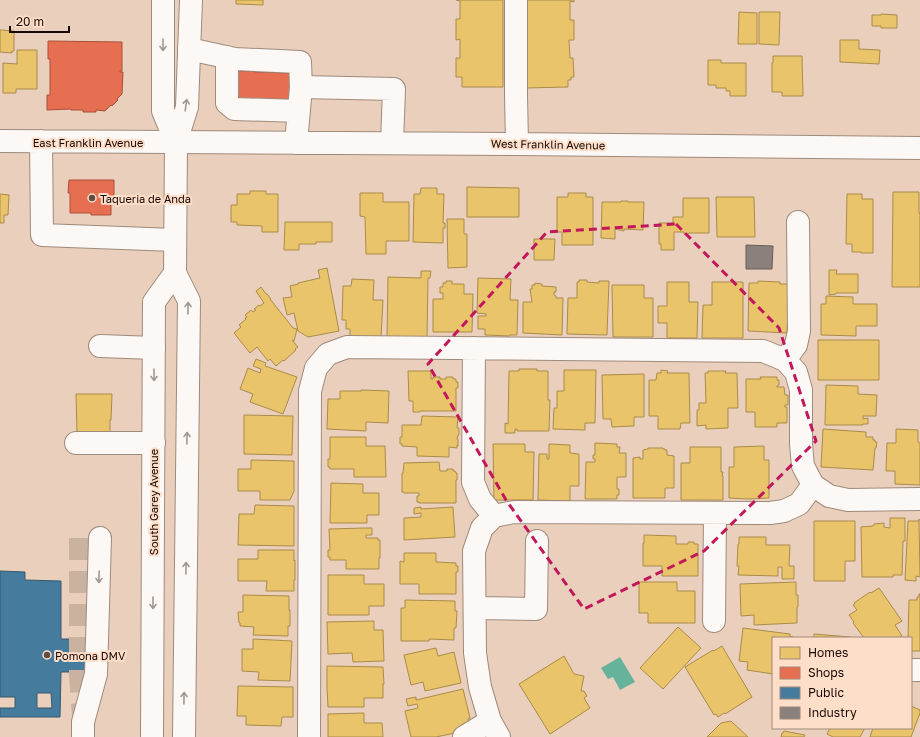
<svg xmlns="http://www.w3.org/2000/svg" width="920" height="737" font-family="'Golos Text',sans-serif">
<rect width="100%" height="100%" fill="#ead0bc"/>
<path fill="#66b39c" d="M 620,657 L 635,682 L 620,690 L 613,677 L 608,679 L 601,668 Z"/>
<path fill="#e9c46a" stroke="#aa8b4a" d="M 236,0 L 263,0 L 263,5 L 236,4 Z
M 456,0 L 503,0 L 503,87 L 462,87 L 462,77 L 456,77 L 456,58 L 460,58 L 460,39 L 456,40 L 456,19 L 460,19 L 460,1 Z
M 526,0 L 574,0 L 574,2 L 570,1 L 570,20 L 574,20 L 574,40 L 569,40 L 570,58 L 573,58 L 574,77 L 571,77 L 571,80 L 568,80 L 568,87 L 526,88 Z
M 739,12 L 757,13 L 757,44 L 738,44 Z
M 759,12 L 780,12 L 779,45 L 759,44 Z
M 881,14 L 897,15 L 897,28 L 881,28 L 881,26 L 872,26 L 872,15 L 881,15 Z
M 0,30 L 14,31 L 14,51 L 12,51 L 12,53 L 0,52 Z
M 840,40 L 859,40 L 859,49 L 880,50 L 879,64 L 840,62 Z
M 17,50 L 37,50 L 37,89 L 16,89 L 16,93 L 3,93 L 3,63 L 17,64 Z
M 773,56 L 802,56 L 803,96 L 782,96 L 782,92 L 772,92 L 772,63 L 773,63 Z
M 708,60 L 721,60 L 721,63 L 746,63 L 746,96 L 730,96 L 730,91 L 726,91 L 726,88 L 716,88 L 716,85 L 708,85 Z
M 467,187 L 519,188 L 519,217 L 467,217 Z
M 421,188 L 437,188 L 437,194 L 444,194 L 443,223 L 445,223 L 445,228 L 443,228 L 443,243 L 413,242 L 414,194 L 420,194 Z
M 250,191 L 266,191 L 266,194 L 278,194 L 278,232 L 262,232 L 262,226 L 237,225 L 237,222 L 231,222 L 231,205 L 237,205 L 237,194 L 250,194 Z
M 893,192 L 919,192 L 919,213 L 920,213 L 920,287 L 892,287 Z
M 360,193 L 383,193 L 383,202 L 409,202 L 409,241 L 386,241 L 386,254 L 366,254 L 365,217 L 360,216 Z
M 568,193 L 586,193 L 586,197 L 593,197 L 593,245 L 562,245 L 562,232 L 557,232 L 557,197 L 568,197 Z
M 0,194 L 9,195 L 8,215 L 4,215 L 4,223 L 0,223 Z
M 847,194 L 862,194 L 862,199 L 873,199 L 873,253 L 861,253 L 861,252 L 852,252 L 852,244 L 846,244 Z
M 716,197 L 754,197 L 755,237 L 717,237 Z
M 683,198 L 709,198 L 709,233 L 689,233 L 688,234 L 684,234 L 684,232 L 674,232 L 674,250 L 661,250 L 661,244 L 659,244 L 659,223 L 673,223 L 673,217 L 683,217 Z
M 621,201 L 628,201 L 628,202 L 644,202 L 643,230 L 624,229 L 624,231 L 615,229 L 615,239 L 601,238 L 602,202 L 621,202 Z
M 447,219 L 464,219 L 464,234 L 467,234 L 467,267 L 448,268 Z
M 285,222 L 332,222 L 332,242 L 316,242 L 316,244 L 299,244 L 299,250 L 284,250 Z
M 534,239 L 555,239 L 554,260 L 534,260 Z
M 327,268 L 339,331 L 308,337 L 298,331 L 294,313 L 287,315 L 283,298 L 292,297 L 290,286 L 298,284 L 298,283 L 320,278 L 318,270 Z
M 829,270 L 837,270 L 836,274 L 858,274 L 858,293 L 836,293 L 836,294 L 829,295 Z
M 421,271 L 431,271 L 430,278 L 428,278 L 427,338 L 387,337 L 388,277 L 421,278 Z
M 478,278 L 511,279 L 510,300 L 518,300 L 517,335 L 510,335 L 510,336 L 485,335 L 485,329 L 478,329 L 478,316 L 486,316 L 486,314 L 477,313 Z
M 352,279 L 374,280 L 373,300 L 383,300 L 381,337 L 350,336 L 350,329 L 346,329 L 346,320 L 342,320 L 343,286 L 351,286 Z
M 579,280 L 587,280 L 587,282 L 599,283 L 599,281 L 609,281 L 607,335 L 567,334 L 568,298 L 577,298 L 577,282 L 579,282 Z
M 446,281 L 452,281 L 452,284 L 464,284 L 464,294 L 473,294 L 472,332 L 433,332 L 433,299 L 443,299 L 443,293 L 440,293 L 440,287 L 443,287 L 443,283 L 446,283 Z
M 758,281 L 780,282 L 780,284 L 789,284 L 787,333 L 748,331 L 749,283 L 758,283 Z
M 667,282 L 689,282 L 689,302 L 698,302 L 697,338 L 667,338 L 667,323 L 658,323 L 658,306 L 667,306 Z
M 712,282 L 743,282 L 743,338 L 702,338 L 703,305 L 712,305 Z
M 535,283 L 542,284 L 542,286 L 556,287 L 556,292 L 554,292 L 554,295 L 556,296 L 556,298 L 563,298 L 562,335 L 523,333 L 523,302 L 532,302 L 530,289 L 532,289 L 532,285 L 535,285 Z
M 612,285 L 644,285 L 644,298 L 653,298 L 653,337 L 613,337 Z
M 261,287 L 266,294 L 267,294 L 271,299 L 270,299 L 293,328 L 297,329 L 294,341 L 292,340 L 298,347 L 295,349 L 296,350 L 284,361 L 283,360 L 276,366 L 270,359 L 268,361 L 257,347 L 250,353 L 234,333 L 241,327 L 239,325 L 246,319 L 245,318 L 247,317 L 245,315 L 251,310 L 253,312 L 256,310 L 254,309 L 259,305 L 260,306 L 264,303 L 256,291 Z
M 826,296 L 853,297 L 853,304 L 877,304 L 877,326 L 856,326 L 856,336 L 821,335 L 821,304 L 826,304 Z
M 818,340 L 879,340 L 879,380 L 818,380 Z
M 256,359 L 266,363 L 265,366 L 297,377 L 283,414 L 250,402 L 253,394 L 240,389 L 248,368 L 260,373 L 261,369 L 253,366 Z
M 519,369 L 537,369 L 537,371 L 548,371 L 548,400 L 550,400 L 549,431 L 517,431 L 517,429 L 515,429 L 515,433 L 505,433 L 505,423 L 508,424 L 509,371 L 519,371 Z
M 564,370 L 596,370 L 595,423 L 585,423 L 585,430 L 553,429 L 554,408 L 557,408 L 557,391 L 564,391 Z
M 661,370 L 668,371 L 667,373 L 689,373 L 690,423 L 681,423 L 680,429 L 658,429 L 658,416 L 649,416 L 649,380 L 656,380 L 657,373 L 661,373 Z
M 408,371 L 431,371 L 431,379 L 433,379 L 433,377 L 440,377 L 440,379 L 446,379 L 446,377 L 453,377 L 453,379 L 456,379 L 456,382 L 458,382 L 458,388 L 456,388 L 456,411 L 420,411 L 420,412 L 413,412 L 413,401 L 409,401 Z
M 708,371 L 726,371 L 725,373 L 737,373 L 738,408 L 728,408 L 728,428 L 706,429 L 706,425 L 697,426 L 697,410 L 699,410 L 699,403 L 706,403 L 705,373 L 708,373 Z
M 644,374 L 644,417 L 634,417 L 634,426 L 612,427 L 611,419 L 603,419 L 602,375 Z
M 760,377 L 777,377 L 777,380 L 779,380 L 779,385 L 777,386 L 777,387 L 784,387 L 785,395 L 788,395 L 788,405 L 785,405 L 785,407 L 787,407 L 787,423 L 777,423 L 777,427 L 755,427 L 755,412 L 746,412 L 746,379 L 761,379 Z
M 826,385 L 858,386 L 858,394 L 877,395 L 876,416 L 863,416 L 863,419 L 868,418 L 868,424 L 863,424 L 863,425 L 825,425 Z
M 361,390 L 389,391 L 388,423 L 366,422 L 366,431 L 327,429 L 328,399 L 340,399 L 340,391 L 361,391 Z
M 76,394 L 112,394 L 111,420 L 110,420 L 110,434 L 77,432 Z
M 244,415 L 293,416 L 292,455 L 244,454 Z
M 422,416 L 458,417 L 457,428 L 459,428 L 459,435 L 458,435 L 457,439 L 458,439 L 458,446 L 457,445 L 457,448 L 449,447 L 449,457 L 417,456 L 417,447 L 402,446 L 402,444 L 400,444 L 400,437 L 402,437 L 402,425 L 421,425 Z
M 823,429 L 866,432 L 866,437 L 873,437 L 873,440 L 875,440 L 875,442 L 877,442 L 876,448 L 875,448 L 873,470 L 821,467 Z
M 896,429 L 918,430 L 918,442 L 920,443 L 920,485 L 895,484 L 895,471 L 886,471 L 887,443 L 896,443 Z
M 330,437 L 366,437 L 366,446 L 385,446 L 386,477 L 354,477 L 354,469 L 330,469 L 330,467 L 328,467 L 328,459 L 330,459 Z
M 595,443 L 617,444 L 617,447 L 620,447 L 619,453 L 626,453 L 626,477 L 617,477 L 617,489 L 619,489 L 619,495 L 617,495 L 617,499 L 585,499 L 586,462 L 595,462 L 595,459 L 593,459 L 593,455 L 595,455 Z
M 493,444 L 525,444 L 525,452 L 534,452 L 533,500 L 494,500 Z
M 549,444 L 570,445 L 570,453 L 579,454 L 579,486 L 570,486 L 570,501 L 538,500 L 539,454 L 547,454 L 547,459 L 549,459 Z
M 764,446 L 764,460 L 769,460 L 769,498 L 749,499 L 729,498 L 729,467 L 734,467 L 734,447 Z
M 690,447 L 721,447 L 721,472 L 723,472 L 722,476 L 723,476 L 723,500 L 681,500 L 681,463 L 690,463 Z
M 648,448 L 663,448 L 663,449 L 665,449 L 665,450 L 667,450 L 667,455 L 674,456 L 674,488 L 665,488 L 665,498 L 633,498 L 633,458 L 640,457 L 640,459 L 643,459 L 643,450 L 648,449 Z
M 251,460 L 294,461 L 294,491 L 290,500 L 260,500 L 260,491 L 238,491 L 238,469 L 251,469 Z
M 439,462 L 440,471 L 447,471 L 447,469 L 453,469 L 453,471 L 455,471 L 456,473 L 457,473 L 457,480 L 456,480 L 456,503 L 419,503 L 419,502 L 417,502 L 417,496 L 419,496 L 419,493 L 404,493 L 404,492 L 402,492 L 402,473 L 403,473 L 404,463 Z
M 331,483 L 363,484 L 363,493 L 379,493 L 379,515 L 367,515 L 367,523 L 330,523 Z
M 255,505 L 294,506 L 294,546 L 238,545 L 239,514 L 254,514 Z
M 421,507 L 421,509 L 453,507 L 455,537 L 404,540 L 404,518 L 421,517 L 421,513 L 414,514 L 414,508 Z
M 890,518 L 905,518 L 905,541 L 903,541 L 902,575 L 893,575 L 893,577 L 862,577 L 861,527 L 873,526 L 874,524 L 884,523 L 884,527 L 890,528 Z
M 919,519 L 920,577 L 916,576 L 916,581 L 905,580 L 908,521 L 919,521 Z
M 814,521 L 855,521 L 855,561 L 845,561 L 845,581 L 814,581 Z
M 364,528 L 372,528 L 372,535 L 366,535 L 366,538 L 378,538 L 378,540 L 380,540 L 380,558 L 379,558 L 379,569 L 346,569 L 346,560 L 330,560 L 330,557 L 328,557 L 328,550 L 330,550 L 329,529 Z
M 644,535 L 676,536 L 676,544 L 688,544 L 688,542 L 694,542 L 694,544 L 698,544 L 698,576 L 662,576 L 662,566 L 643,566 L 643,543 L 644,543 Z
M 739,537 L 766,537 L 766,545 L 790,545 L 789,566 L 794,566 L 794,579 L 782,579 L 782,567 L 778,567 L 778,576 L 738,575 L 739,566 L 737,566 L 738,544 L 739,544 Z
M 258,550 L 294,550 L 294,561 L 295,560 L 295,580 L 294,580 L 294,591 L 266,591 L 267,581 L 238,581 L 238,559 L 258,559 Z
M 404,553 L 436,553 L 436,562 L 456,563 L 456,566 L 458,566 L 458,572 L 456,572 L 456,594 L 419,594 L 419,584 L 400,584 L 400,561 L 404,562 Z
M 328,575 L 364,575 L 364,584 L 384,584 L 384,606 L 369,606 L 369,615 L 328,615 Z
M 639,582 L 677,582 L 677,591 L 695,591 L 695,623 L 648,623 L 648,613 L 639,613 Z
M 796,582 L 796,595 L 798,595 L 798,607 L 797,607 L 797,623 L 754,625 L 754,615 L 741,616 L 740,584 Z
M 879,588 L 902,621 L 895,625 L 902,636 L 899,638 L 864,638 L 853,623 L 854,622 L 849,615 L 857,610 L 853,605 L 855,604 L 854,603 L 870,592 L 871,593 Z
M 919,594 L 920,594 L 920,651 L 911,651 L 911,638 L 908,638 L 909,600 L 917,600 L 917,597 L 919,597 Z
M 243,595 L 289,596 L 289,610 L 290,610 L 290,626 L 288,626 L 288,636 L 253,635 L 254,627 L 240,626 L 240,623 L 239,623 L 238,612 L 243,612 Z
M 405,600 L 455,601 L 455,611 L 457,611 L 456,628 L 454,628 L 454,640 L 429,639 L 429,641 L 401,641 L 401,608 L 405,608 Z
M 374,621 L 374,630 L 383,630 L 384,661 L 353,662 L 352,653 L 328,654 L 327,622 Z
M 678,627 L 701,648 L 663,689 L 640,668 Z
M 743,628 L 790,634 L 790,636 L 793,637 L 793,638 L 773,638 L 773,674 L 747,670 L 748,662 L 739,661 Z
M 814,634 L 850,637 L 850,638 L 814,638 Z
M 253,639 L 292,641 L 290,681 L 258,680 L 259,672 L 242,671 L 242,649 L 253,649 Z
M 722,646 L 752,697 L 725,714 L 724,713 L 718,717 L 716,714 L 714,715 L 685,667 L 713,650 L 714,651 Z
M 436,648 L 438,656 L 454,652 L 461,683 L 425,691 L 423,682 L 411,685 L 404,655 Z
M 564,656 L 574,674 L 584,676 L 581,691 L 584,691 L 587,696 L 584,698 L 590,708 L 550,734 L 519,684 Z
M 327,666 L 383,667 L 384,684 L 383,684 L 383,698 L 364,698 L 364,707 L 328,707 L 327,687 Z
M 238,686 L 293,687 L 293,717 L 282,717 L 281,726 L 246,725 L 246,716 L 237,716 Z
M 463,689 L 470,718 L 468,719 L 470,727 L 455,733 L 436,737 L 411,737 L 405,711 L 418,708 L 417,704 L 408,706 L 406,699 L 416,697 L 416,700 Z
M 911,706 L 920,710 L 920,713 L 911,737 L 870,737 L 873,728 L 911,728 Z
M 364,713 L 364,723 L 382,723 L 383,737 L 328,737 L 328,714 Z
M 731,721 L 748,737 L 707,737 L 721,723 Z
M 830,728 L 865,728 L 860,737 L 833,737 L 827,734 Z
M 784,731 L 805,735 L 804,737 L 781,737 L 782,733 L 783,733 Z"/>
<path fill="#e76f51" stroke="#a95039" d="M 48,41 L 122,42 L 122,71 L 120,71 L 120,72 L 123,72 L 122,94 L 117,99 L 118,100 L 112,106 L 111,105 L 105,111 L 96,110 L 96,112 L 83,112 L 83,110 L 71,110 L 71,109 L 47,110 L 47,95 L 50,95 L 50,59 L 48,59 Z
M 233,71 L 255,71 L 255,72 L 293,73 L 293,104 L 233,104 Z
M 69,180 L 114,180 L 114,203 L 111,203 L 111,215 L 91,215 L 91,213 L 70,213 L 70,193 L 68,193 Z"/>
<path fill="#457b9d" stroke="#37586e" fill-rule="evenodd" d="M 0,571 L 25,572 L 25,580 L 61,581 L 61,639 L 93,639 L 93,672 L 61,672 L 60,717 L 0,717 L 0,708 L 15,708 L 15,697 L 0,697 ZM 37,693 L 51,693 L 52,708 L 37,708 Z"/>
<path fill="#8a817c" stroke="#685c57" d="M 746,245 L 773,246 L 772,269 L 746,269 Z"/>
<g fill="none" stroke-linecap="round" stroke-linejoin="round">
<path stroke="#cab2a0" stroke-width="22" stroke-dasharray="22 11" stroke-linecap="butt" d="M 80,538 L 80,674 L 83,717"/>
<g stroke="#9e8a7b" stroke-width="24">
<path id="minor" d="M 516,0 L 516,95 L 517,144
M 189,49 L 235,59 L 300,62 L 301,87
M 227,57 L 227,103 L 234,109 L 299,111
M 0,141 L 517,144 L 920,148
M 41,141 L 42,235 L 175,240
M 296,143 L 301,87 L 394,89 L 392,143
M 100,346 L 154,348
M 474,348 L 473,482 L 480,499 L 494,516
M 785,360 L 796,345 L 799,331 L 798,222
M 76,443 L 154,443
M 475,608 L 536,609 L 537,541
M 714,621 L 715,513
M 911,670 L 920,670
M 83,737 L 83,722 L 96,674 L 100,538
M 309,737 L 310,391 L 316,368 L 328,354 L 347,347 L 763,351 L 785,360 L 796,372 L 801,390 L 801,444 L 803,466 L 813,485 L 829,496 L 848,500 L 920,499
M 464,737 L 490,721
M 499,737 L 490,721 L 480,687 L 475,653 L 474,551 L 482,528 L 494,516 L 514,512 L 770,513 L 784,511 L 799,504 L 813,485"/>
</g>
<g stroke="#9e8a7b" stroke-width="24">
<path id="major" d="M 163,0 L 163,111 L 176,142
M 152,737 L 154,302 L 175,273
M 184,737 L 189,301 L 175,273 L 176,142 L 187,107 L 191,0"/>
</g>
<use href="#minor" stroke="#fcf8f5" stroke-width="22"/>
<use href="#major" stroke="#fcf8f5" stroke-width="22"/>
</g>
<defs><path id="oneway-shaft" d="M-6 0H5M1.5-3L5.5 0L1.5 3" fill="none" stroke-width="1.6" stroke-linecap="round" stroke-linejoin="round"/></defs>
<g stroke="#a09893">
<use href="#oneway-shaft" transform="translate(163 45) rotate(90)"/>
<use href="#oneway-shaft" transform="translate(186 105) rotate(-82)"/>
<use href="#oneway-shaft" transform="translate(188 308) rotate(-89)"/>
<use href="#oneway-shaft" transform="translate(154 375) rotate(90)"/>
<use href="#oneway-shaft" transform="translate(187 438) rotate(-89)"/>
<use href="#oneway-shaft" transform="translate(186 568) rotate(-89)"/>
<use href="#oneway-shaft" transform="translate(99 577) rotate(92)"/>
<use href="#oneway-shaft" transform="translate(153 603) rotate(90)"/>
<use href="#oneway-shaft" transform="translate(184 698) rotate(-89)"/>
</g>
<path fill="none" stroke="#c2185b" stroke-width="3" stroke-dasharray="8 5" stroke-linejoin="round" d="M 676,224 L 779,328 L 816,441 L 704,551 L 584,609 L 506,500 L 428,364 L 547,232 Z"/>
<g fill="#614d42" stroke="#fddec9" stroke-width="1.5">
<circle cx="92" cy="198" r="4"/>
<circle cx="47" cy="655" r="4"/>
</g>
<g text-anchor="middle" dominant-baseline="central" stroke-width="4" stroke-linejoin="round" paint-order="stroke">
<g font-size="11" fill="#170700" stroke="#fddec9">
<text x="88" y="142">East Franklin Avenue</text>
<text transform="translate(548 144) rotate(1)">West Franklin Avenue</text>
<text transform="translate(153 502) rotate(-90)">South Garey Avenue</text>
</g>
<g font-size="11" fill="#170700" stroke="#fddec9" text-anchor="start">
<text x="100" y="198">Taqueria de Anda</text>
<text x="55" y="655">Pomona DMV</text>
</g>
</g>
<rect x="772" y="637" width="140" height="92" fill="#fddec9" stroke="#a18879"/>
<rect x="780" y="647" width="20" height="12" fill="#e9c46a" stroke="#a18879"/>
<text x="808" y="657" font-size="12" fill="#170700">Homes</text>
<rect x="780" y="667" width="20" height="12" fill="#e76f51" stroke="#a18879"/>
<text x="808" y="677" font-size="12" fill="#170700">Shops</text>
<rect x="780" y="687" width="20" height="12" fill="#457b9d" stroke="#a18879"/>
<text x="808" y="697" font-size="12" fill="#170700">Public</text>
<rect x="780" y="707" width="20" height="12" fill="#8a817c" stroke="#a18879"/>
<text x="808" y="717" font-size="12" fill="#170700">Industry</text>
<path d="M10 26v6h59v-6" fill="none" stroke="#170700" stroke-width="2"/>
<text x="16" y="26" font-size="12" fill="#170700" stroke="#fddec9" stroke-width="3" paint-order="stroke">20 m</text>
</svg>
